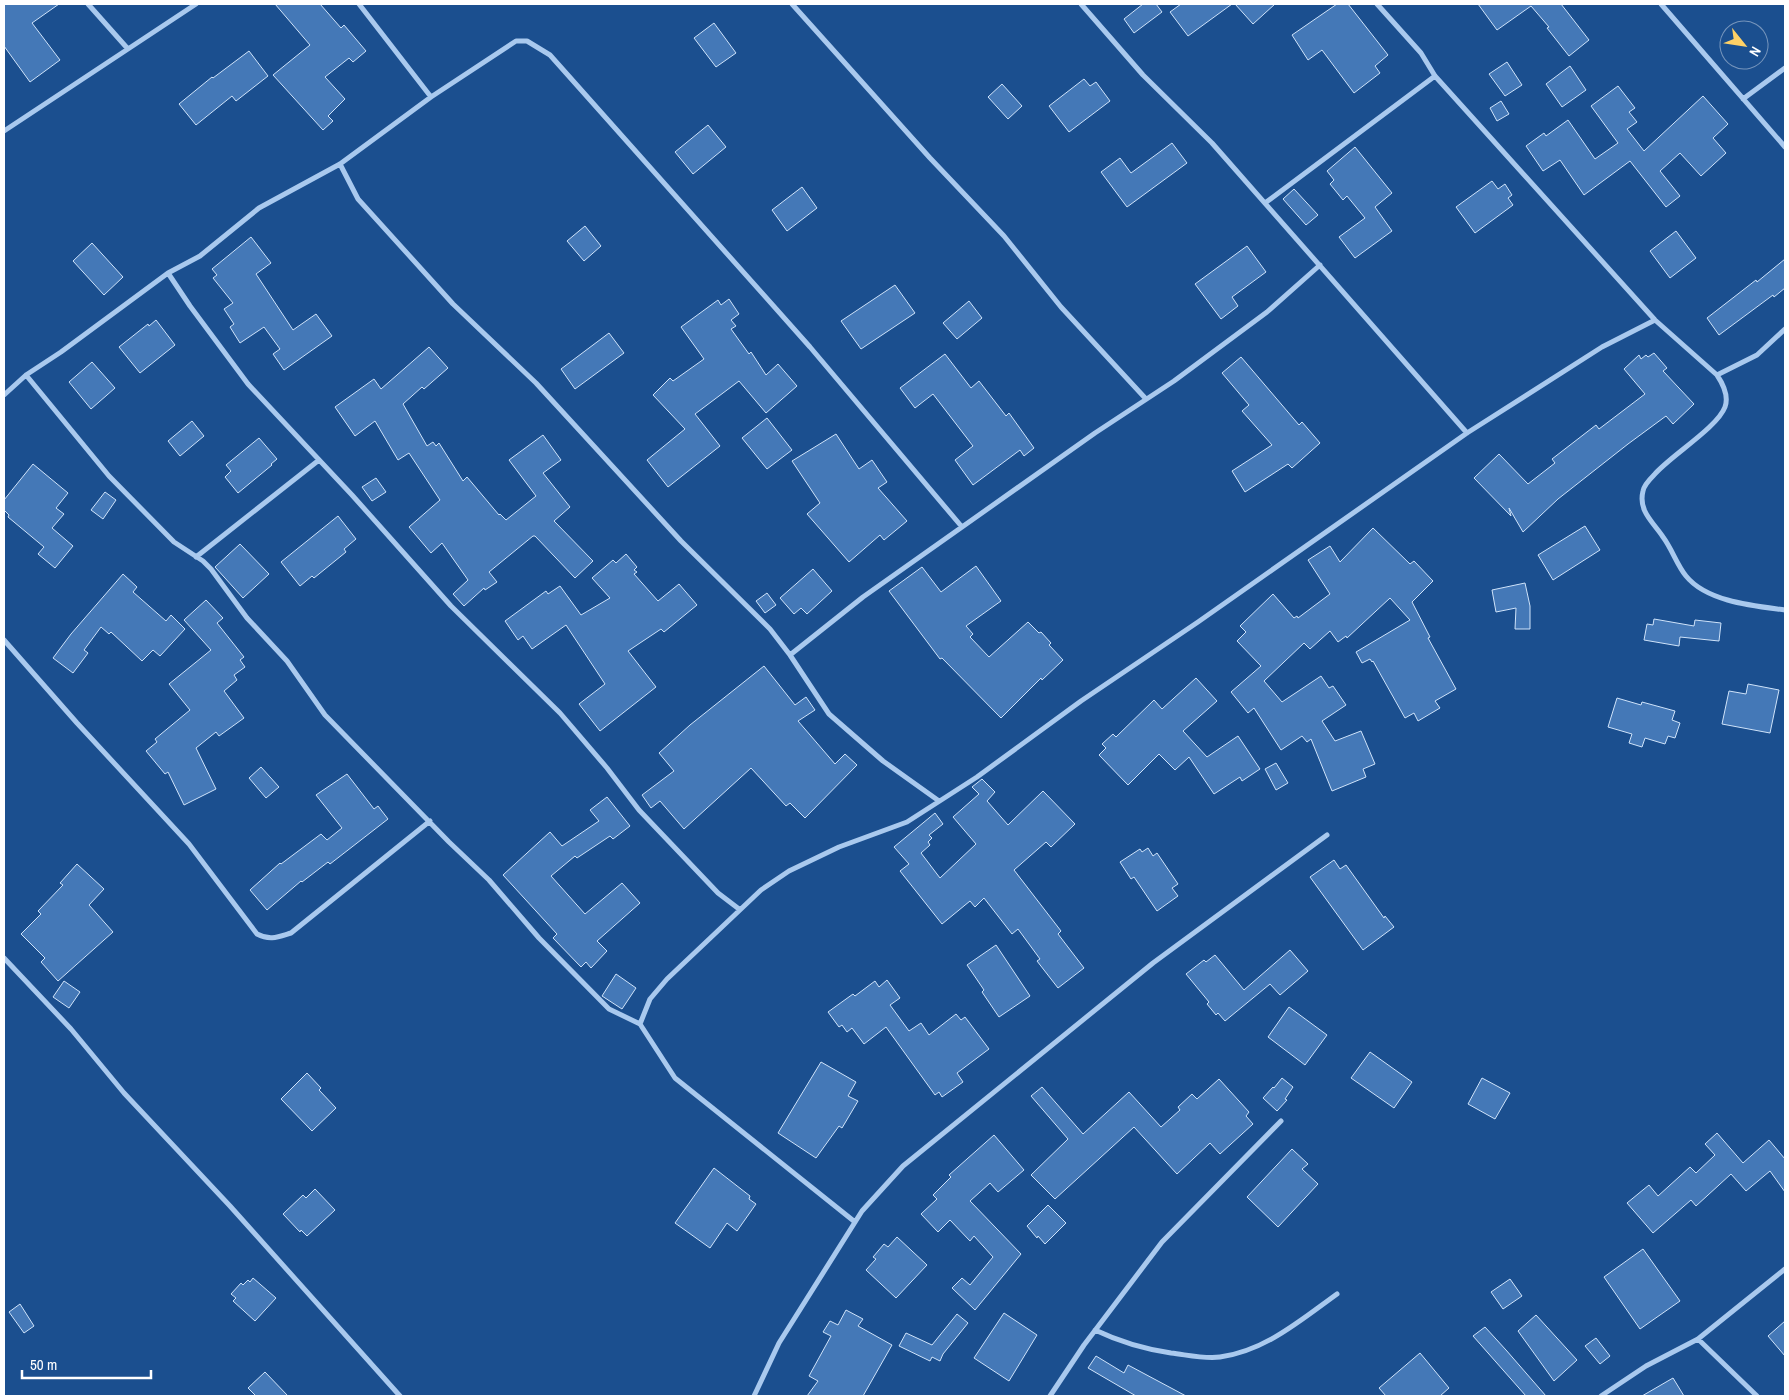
<svg xmlns="http://www.w3.org/2000/svg" width="1789" height="1400" font-family="'Archivo Narrow',sans-serif">
<rect width="100%" height="100%" fill="#1b4f8f"/>
<path fill="#4478b7" stroke="#cfe3fa" d="M 4,4 L 59,4 L 32,23 L 60,60 L 30,82 L 4,46 Z
M 275,4 L 320,4 L 341,28 L 344,25 L 366,51 L 353,62 L 349,58 L 325,77 L 345,99 L 328,116 L 333,121 L 323,130 L 273,75 L 310,45 Z
M 1143,4 L 1156,4 L 1162,12 L 1134,33 L 1124,19 Z
M 1181,4 L 1232,4 L 1188,36 L 1170,12 Z
M 1235,4 L 1275,4 L 1253,24 Z
M 1337,4 L 1348,4 L 1388,55 L 1375,66 L 1380,73 L 1354,93 L 1322,50 L 1308,60 L 1292,35 Z
M 1478,4 L 1561,4 L 1589,40 L 1569,56 L 1547,28 L 1549,27 L 1531,6 L 1497,30 Z
M 714,23 L 736,53 L 716,67 L 694,38 Z
M 249,51 L 268,76 L 236,101 L 232,96 L 196,125 L 179,104 L 212,77 L 213,78 Z
M 1507,62 L 1522,85 L 1505,96 L 1489,74 Z
M 1570,66 L 1586,90 L 1562,107 L 1546,84 Z
M 1084,79 L 1090,86 L 1096,82 L 1110,101 L 1069,132 L 1049,106 Z
M 1002,84 L 1022,106 L 1008,119 L 988,97 Z
M 1618,86 L 1635,108 L 1629,112 L 1637,122 L 1627,129 L 1644,151 L 1703,96 L 1728,124 L 1713,138 L 1726,153 L 1701,176 L 1680,153 L 1660,171 L 1680,196 L 1666,207 L 1630,161 L 1584,195 L 1560,160 L 1543,171 L 1526,146 L 1544,133 L 1546,136 L 1568,120 L 1595,159 L 1618,143 L 1591,106 Z
M 1501,101 L 1509,114 L 1497,121 L 1490,108 Z
M 708,125 L 726,147 L 693,174 L 675,152 Z
M 1172,143 L 1187,163 L 1127,207 L 1101,172 L 1120,158 L 1131,173 Z
M 1355,147 L 1392,193 L 1375,207 L 1392,231 L 1355,258 L 1339,237 L 1365,218 L 1347,196 L 1343,200 L 1330,184 L 1334,180 L 1327,171 Z
M 1492,181 L 1498,189 L 1505,184 L 1512,195 L 1508,198 L 1513,205 L 1475,233 L 1456,207 Z
M 802,187 L 817,208 L 787,231 L 772,210 Z
M 1294,189 L 1318,215 L 1306,225 L 1283,199 Z
M 585,226 L 601,246 L 584,261 L 567,241 Z
M 1676,231 L 1696,258 L 1670,278 L 1650,251 Z
M 251,237 L 271,263 L 256,274 L 293,330 L 316,314 L 332,336 L 284,370 L 273,354 L 280,349 L 264,327 L 240,343 L 230,327 L 234,324 L 224,309 L 233,303 L 213,278 L 217,275 L 212,269 Z
M 92,243 L 123,277 L 104,295 L 73,261 Z
M 1247,246 L 1266,272 L 1232,297 L 1238,306 L 1221,319 L 1195,284 Z
M 1785,259 L 1785,288 L 1774,297 L 1773,295 L 1719,335 L 1707,318 L 1756,280 L 1757,282 Z
M 895,285 L 915,313 L 861,349 L 841,321 Z
M 729,299 L 739,314 L 731,320 L 736,326 L 731,329 L 749,354 L 751,352 L 766,375 L 778,364 L 797,386 L 766,413 L 739,381 L 695,414 L 720,446 L 668,487 L 647,460 L 685,429 L 653,395 L 670,378 L 673,381 L 704,359 L 681,327 L 718,300 L 721,305 Z
M 969,301 L 982,318 L 957,339 L 943,323 Z
M 156,320 L 175,345 L 140,373 L 119,347 L 148,324 L 149,326 Z
M 609,333 L 624,353 L 575,389 L 561,369 Z
M 429,347 L 448,368 L 424,389 L 422,387 L 403,404 L 427,446 L 433,442 L 436,446 L 439,443 L 463,481 L 467,477 L 499,515 L 500,514 L 506,520 L 536,496 L 509,460 L 543,435 L 561,460 L 543,473 L 570,507 L 554,521 L 593,561 L 575,578 L 535,536 L 533,536 L 489,572 L 497,582 L 485,590 L 484,588 L 464,606 L 453,594 L 468,580 L 442,543 L 431,553 L 409,527 L 440,500 L 409,453 L 398,460 L 375,421 L 355,436 L 335,407 L 374,379 L 381,389 Z
M 1654,353 L 1667,368 L 1663,371 L 1694,404 L 1673,424 L 1666,416 L 1628,444 L 1558,499 L 1523,532 L 1509,508 L 1511,516 L 1474,478 L 1499,454 L 1528,484 L 1555,463 L 1552,459 L 1596,425 L 1599,429 L 1645,394 L 1624,369 L 1639,355 L 1641,359 L 1646,355 L 1648,357 Z
M 945,354 L 971,388 L 979,381 L 1006,416 L 1009,413 L 1034,448 L 1024,456 L 1020,450 L 973,485 L 955,460 L 973,446 L 933,394 L 915,408 L 900,388 Z
M 1241,357 L 1299,425 L 1302,422 L 1320,443 L 1292,468 L 1288,464 L 1245,492 L 1232,471 L 1272,445 L 1242,411 L 1249,405 L 1222,373 Z
M 92,362 L 115,388 L 91,409 L 69,382 Z
M 767,418 L 792,450 L 767,469 L 742,438 Z
M 192,421 L 204,436 L 180,456 L 168,441 Z
M 836,434 L 859,469 L 872,460 L 887,482 L 878,488 L 907,521 L 884,540 L 880,535 L 849,562 L 807,514 L 820,503 L 792,461 Z
M 259,438 L 277,459 L 271,464 L 272,465 L 238,493 L 225,477 L 231,471 L 226,465 Z
M 33,464 L 68,493 L 56,508 L 64,514 L 52,528 L 73,546 L 55,568 L 38,554 L 44,547 L 8,517 L 9,515 L 4,510 L 4,500 Z
M 376,478 L 386,492 L 372,501 L 362,487 Z
M 105,492 L 116,500 L 103,519 L 91,510 Z
M 338,516 L 356,539 L 344,549 L 346,552 L 314,578 L 312,576 L 300,586 L 281,562 Z
M 1585,526 L 1600,550 L 1553,580 L 1538,555 Z
M 1373,528 L 1410,564 L 1414,561 L 1433,581 L 1412,602 L 1430,637 L 1428,638 L 1456,689 L 1435,701 L 1440,708 L 1418,721 L 1414,713 L 1405,718 L 1373,661 L 1372,662 L 1370,659 L 1362,663 L 1356,652 L 1410,620 L 1390,598 L 1347,638 L 1346,636 L 1338,642 L 1330,631 L 1310,649 L 1304,643 L 1264,681 L 1282,702 L 1321,676 L 1329,688 L 1333,686 L 1346,705 L 1322,721 L 1335,741 L 1361,731 L 1375,764 L 1363,769 L 1366,777 L 1332,791 L 1311,739 L 1307,742 L 1302,736 L 1281,750 L 1254,708 L 1248,713 L 1231,692 L 1261,666 L 1237,641 L 1246,632 L 1240,626 L 1273,594 L 1294,618 L 1297,616 L 1298,618 L 1330,594 L 1308,560 L 1330,546 L 1340,562 Z
M 240,544 L 269,574 L 243,598 L 215,567 Z
M 626,554 L 637,567 L 634,570 L 637,572 L 634,574 L 658,601 L 679,584 L 697,605 L 664,632 L 661,629 L 628,651 L 656,687 L 600,731 L 579,704 L 605,684 L 566,625 L 532,649 L 523,636 L 518,640 L 505,621 L 546,591 L 548,594 L 560,586 L 581,615 L 610,598 L 592,578 L 613,560 L 616,563 Z
M 976,566 L 1001,601 L 966,626 L 973,634 L 970,637 L 989,657 L 1028,622 L 1039,633 L 1041,632 L 1051,643 L 1049,645 L 1063,660 L 1042,680 L 1041,678 L 1001,718 L 942,658 L 940,659 L 889,591 L 922,567 L 941,592 Z
M 813,569 L 832,591 L 807,614 L 801,608 L 794,614 L 780,598 Z
M 123,574 L 137,587 L 133,592 L 166,621 L 171,615 L 185,629 L 160,656 L 153,650 L 142,661 L 111,632 L 109,634 L 101,627 L 84,650 L 88,653 L 73,673 L 53,658 L 71,634 Z
M 1525,583 L 1530,606 L 1530,629 L 1515,629 L 1516,608 L 1496,612 L 1492,590 Z
M 767,593 L 776,605 L 765,613 L 756,601 Z
M 206,600 L 223,618 L 217,623 L 244,657 L 240,660 L 245,667 L 234,675 L 237,680 L 224,691 L 244,718 L 219,736 L 216,732 L 196,748 L 216,789 L 184,805 L 168,772 L 165,774 L 146,751 L 157,742 L 155,739 L 190,710 L 169,684 L 211,650 L 184,620 Z
M 1654,619 L 1694,626 L 1695,620 L 1721,623 L 1719,641 L 1680,637 L 1679,646 L 1644,640 L 1647,624 L 1653,625 Z
M 764,666 L 795,705 L 806,697 L 815,710 L 798,721 L 835,764 L 845,754 L 857,765 L 805,818 L 790,803 L 786,806 L 751,768 L 684,829 L 660,801 L 651,808 L 642,795 L 674,771 L 659,753 L 690,725 Z
M 1196,678 L 1217,701 L 1183,731 L 1207,757 L 1238,736 L 1260,769 L 1242,781 L 1240,777 L 1214,794 L 1189,757 L 1175,770 L 1159,754 L 1128,785 L 1099,755 L 1106,748 L 1102,744 L 1113,734 L 1116,737 L 1154,700 L 1162,709 Z
M 1748,684 L 1779,690 L 1770,733 L 1722,724 L 1729,691 L 1746,694 Z
M 1617,698 L 1641,705 L 1642,702 L 1675,711 L 1672,720 L 1680,723 L 1675,738 L 1668,736 L 1665,744 L 1645,738 L 1642,747 L 1629,743 L 1632,734 L 1608,727 Z
M 1276,763 L 1288,783 L 1276,790 L 1265,769 Z
M 261,767 L 279,787 L 266,798 L 249,778 Z
M 347,774 L 374,809 L 378,806 L 388,819 L 330,864 L 328,862 L 302,882 L 301,881 L 267,910 L 250,890 L 280,863 L 281,864 L 321,834 L 327,840 L 342,828 L 316,795 Z
M 982,779 L 995,792 L 987,801 L 1008,825 L 1043,791 L 1075,824 L 1051,847 L 1046,842 L 1014,870 L 1061,931 L 1058,934 L 1084,968 L 1058,988 L 1037,961 L 1040,959 L 1018,929 L 1012,934 L 984,898 L 975,907 L 970,901 L 942,924 L 900,871 L 909,864 L 894,847 L 935,813 L 943,824 L 929,835 L 932,838 L 928,842 L 930,845 L 921,853 L 940,878 L 976,844 L 953,817 L 979,794 L 972,787 Z
M 607,797 L 630,826 L 613,839 L 610,836 L 577,858 L 575,856 L 551,876 L 585,914 L 622,883 L 640,903 L 597,941 L 607,951 L 591,968 L 586,962 L 581,967 L 553,938 L 557,934 L 503,875 L 550,832 L 562,846 L 599,821 L 590,810 Z
M 1148,848 L 1153,856 L 1157,853 L 1178,884 L 1172,888 L 1178,896 L 1157,911 L 1134,877 L 1131,879 L 1120,862 L 1140,849 L 1142,852 Z
M 1334,860 L 1340,869 L 1346,865 L 1384,918 L 1385,916 L 1394,927 L 1363,950 L 1310,877 Z
M 77,864 L 104,889 L 89,905 L 113,932 L 58,981 L 41,962 L 45,958 L 21,934 L 41,914 L 38,911 L 63,885 L 60,883 Z
M 996,945 L 1030,996 L 999,1017 L 982,992 L 984,990 L 967,965 Z
M 1290,950 L 1308,971 L 1280,995 L 1270,984 L 1225,1021 L 1218,1013 L 1216,1015 L 1207,1004 L 1209,1002 L 1186,974 L 1204,960 L 1206,962 L 1215,955 L 1244,990 Z
M 616,974 L 636,988 L 622,1009 L 602,996 Z
M 887,980 L 900,998 L 890,1005 L 909,1031 L 921,1023 L 929,1035 L 956,1014 L 961,1020 L 965,1017 L 989,1049 L 957,1073 L 963,1082 L 942,1097 L 939,1092 L 935,1095 L 886,1027 L 864,1044 L 852,1028 L 847,1032 L 842,1025 L 839,1027 L 828,1012 L 853,994 L 855,996 L 875,981 L 879,987 Z
M 64,981 L 80,992 L 69,1008 L 53,997 Z
M 1289,1007 L 1327,1035 L 1305,1065 L 1268,1037 Z
M 1370,1052 L 1412,1082 L 1394,1108 L 1351,1078 Z
M 821,1062 L 856,1082 L 848,1096 L 858,1101 L 842,1128 L 839,1126 L 816,1158 L 778,1133 Z
M 307,1073 L 321,1088 L 319,1090 L 336,1108 L 312,1131 L 281,1099 Z
M 1282,1078 L 1293,1087 L 1285,1099 L 1287,1100 L 1277,1111 L 1263,1098 L 1273,1087 L 1274,1088 Z
M 1482,1078 L 1510,1093 L 1495,1119 L 1468,1104 Z
M 1219,1079 L 1249,1112 L 1246,1116 L 1253,1124 L 1220,1154 L 1210,1143 L 1177,1174 L 1134,1127 L 1055,1199 L 1031,1175 L 1068,1139 L 1031,1096 L 1042,1087 L 1083,1134 L 1129,1092 L 1161,1127 L 1180,1110 L 1178,1107 L 1192,1094 L 1197,1099 Z
M 1717,1133 L 1743,1163 L 1769,1140 L 1785,1159 L 1785,1192 L 1770,1171 L 1746,1191 L 1731,1174 L 1696,1206 L 1691,1200 L 1653,1233 L 1627,1203 L 1649,1185 L 1658,1196 L 1690,1167 L 1696,1173 L 1715,1155 L 1705,1144 Z
M 994,1135 L 1024,1170 L 998,1192 L 990,1183 L 970,1201 L 1021,1254 L 975,1310 L 952,1288 L 962,1278 L 970,1285 L 993,1257 L 974,1236 L 970,1241 L 950,1220 L 938,1232 L 921,1214 L 937,1199 L 933,1195 L 951,1177 L 949,1175 Z
M 1292,1149 L 1308,1164 L 1302,1169 L 1318,1184 L 1278,1227 L 1247,1197 Z
M 714,1168 L 750,1196 L 749,1199 L 756,1204 L 737,1231 L 727,1223 L 710,1248 L 675,1223 Z
M 315,1189 L 335,1210 L 307,1236 L 301,1230 L 300,1232 L 283,1214 L 303,1195 L 306,1198 Z
M 1048,1205 L 1066,1223 L 1045,1244 L 1038,1236 L 1037,1238 L 1027,1226 Z
M 897,1237 L 927,1265 L 896,1298 L 866,1270 L 876,1259 L 873,1257 L 884,1244 L 888,1247 Z
M 1643,1249 L 1680,1301 L 1640,1329 L 1604,1277 Z
M 253,1278 L 276,1298 L 255,1321 L 233,1301 L 236,1298 L 231,1294 L 241,1283 L 243,1285 L 248,1280 L 250,1282 Z
M 1510,1279 L 1522,1296 L 1503,1309 L 1491,1292 Z
M 20,1304 L 34,1326 L 24,1333 L 9,1312 Z
M 846,1310 L 863,1319 L 858,1326 L 892,1345 L 863,1396 L 807,1396 L 818,1381 L 809,1376 L 831,1336 L 823,1332 L 830,1321 L 838,1325 Z
M 1004,1313 L 1037,1335 L 1009,1381 L 974,1358 Z
M 957,1314 L 968,1323 L 943,1354 L 940,1361 L 932,1357 L 930,1361 L 899,1346 L 906,1333 L 932,1345 Z
M 1536,1315 L 1577,1360 L 1554,1381 L 1518,1331 Z
M 1785,1321 L 1785,1356 L 1768,1336 Z
M 1485,1327 L 1506,1350 L 1546,1396 L 1526,1396 L 1473,1336 Z
M 1596,1338 L 1610,1356 L 1600,1364 L 1585,1346 Z
M 1420,1353 L 1449,1388 L 1440,1396 L 1386,1396 L 1379,1388 Z
M 1096,1356 L 1124,1373 L 1128,1365 L 1186,1396 L 1136,1396 L 1088,1368 Z
M 265,1372 L 288,1396 L 256,1396 L 248,1388 Z
M 1673,1378 L 1684,1396 L 1642,1396 Z"/>
<g fill="none" stroke-linecap="round" stroke-linejoin="round">
<path stroke="#a9c9ee" stroke-width="5" d="M 88,4 L 128,49
M 359,4 L 431,97
M 792,4 L 930,158 L 1004,236 L 1061,307 L 1146,399
M 1081,4 L 1143,75 L 1212,143 L 1467,433
M 1377,4 L 1421,53 L 1435,76 L 1655,320 L 1717,375 C 1723,384 1729,396 1725,407 C 1717,428 1670,456 1654,475 C 1650,479 1644,485 1643,491 C 1638,511 1653,522 1663,537 C 1672,549 1677,565 1686,576 C 1707,602 1755,606 1785,610
M 1661,4 L 1785,147
M 1743,99 L 1785,68
M 4,131 L 196,4
M 340,164 L 358,199 L 453,304 L 536,383 L 681,541 L 770,629 L 790,655 L 829,714 L 883,761 L 939,801
M 1265,203 L 1435,76
M 168,273 L 190,306 L 248,384 L 352,495 L 451,606 L 560,713 L 607,768 L 639,810 L 718,893 L 739,909
M 26,375 L 109,476 L 174,542 L 203,561 L 211,569 L 247,618 L 287,661 L 325,715 L 449,842 L 489,880 L 539,938 L 609,1009 L 640,1024
M 1717,375 L 1757,355 L 1785,329
M 4,395 L 26,375 L 61,352 L 168,273 L 200,256 L 259,208 L 340,164 L 431,97 L 516,41 L 527,41 L 550,55 L 810,347 L 962,527
M 196,557 L 319,460
M 4,640 L 77,723 L 189,844 L 257,934 C 270,941 278,937 291,933 L 430,821
M 790,655 L 863,597 L 1095,433 L 1174,381 L 1267,312 L 1320,265
M 4,958 L 71,1029 L 124,1093 L 230,1206 L 400,1396
M 855,1222 L 675,1078 L 640,1024 L 650,999 L 667,979 L 761,890 L 789,871 L 839,847 L 907,822 L 977,777 L 1081,701 L 1198,622 L 1467,433 L 1602,347 L 1655,320
M 1095,1330 C 1120,1342 1144,1349 1171,1353 C 1188,1355 1204,1359 1220,1357 C 1265,1351 1301,1320 1337,1294
M 1698,1339 L 1757,1396
M 754,1396 L 779,1343 L 862,1211 L 903,1166 L 1153,963 L 1327,835
M 1050,1396 L 1084,1345 L 1162,1242 L 1281,1121
M 1601,1396 L 1646,1366 L 1698,1339 L 1785,1269"/>
</g>
<rect width="1789" height="1400" fill="none" stroke="#ffffff" stroke-width="10"/>
<g transform="translate(1744 45) rotate(120)"><circle r="24" fill="#1b4f8f" stroke="#7695bc"/>
<path d="M0-4L9 19L0 12L-9 19Z" fill="#ffd166"/>
<text y="-8" font-size="14" font-weight="bold" text-anchor="middle" fill="#ffffff">N</text>
</g>
<path d="M22 1370v8h129v-8" fill="none" stroke="#ffffff" stroke-width="2.5"/>
<text x="30" y="1370" font-size="15" fill="#ffffff" stroke="#1b4f8f" stroke-width="4" paint-order="stroke">50 m</text>
</svg>
